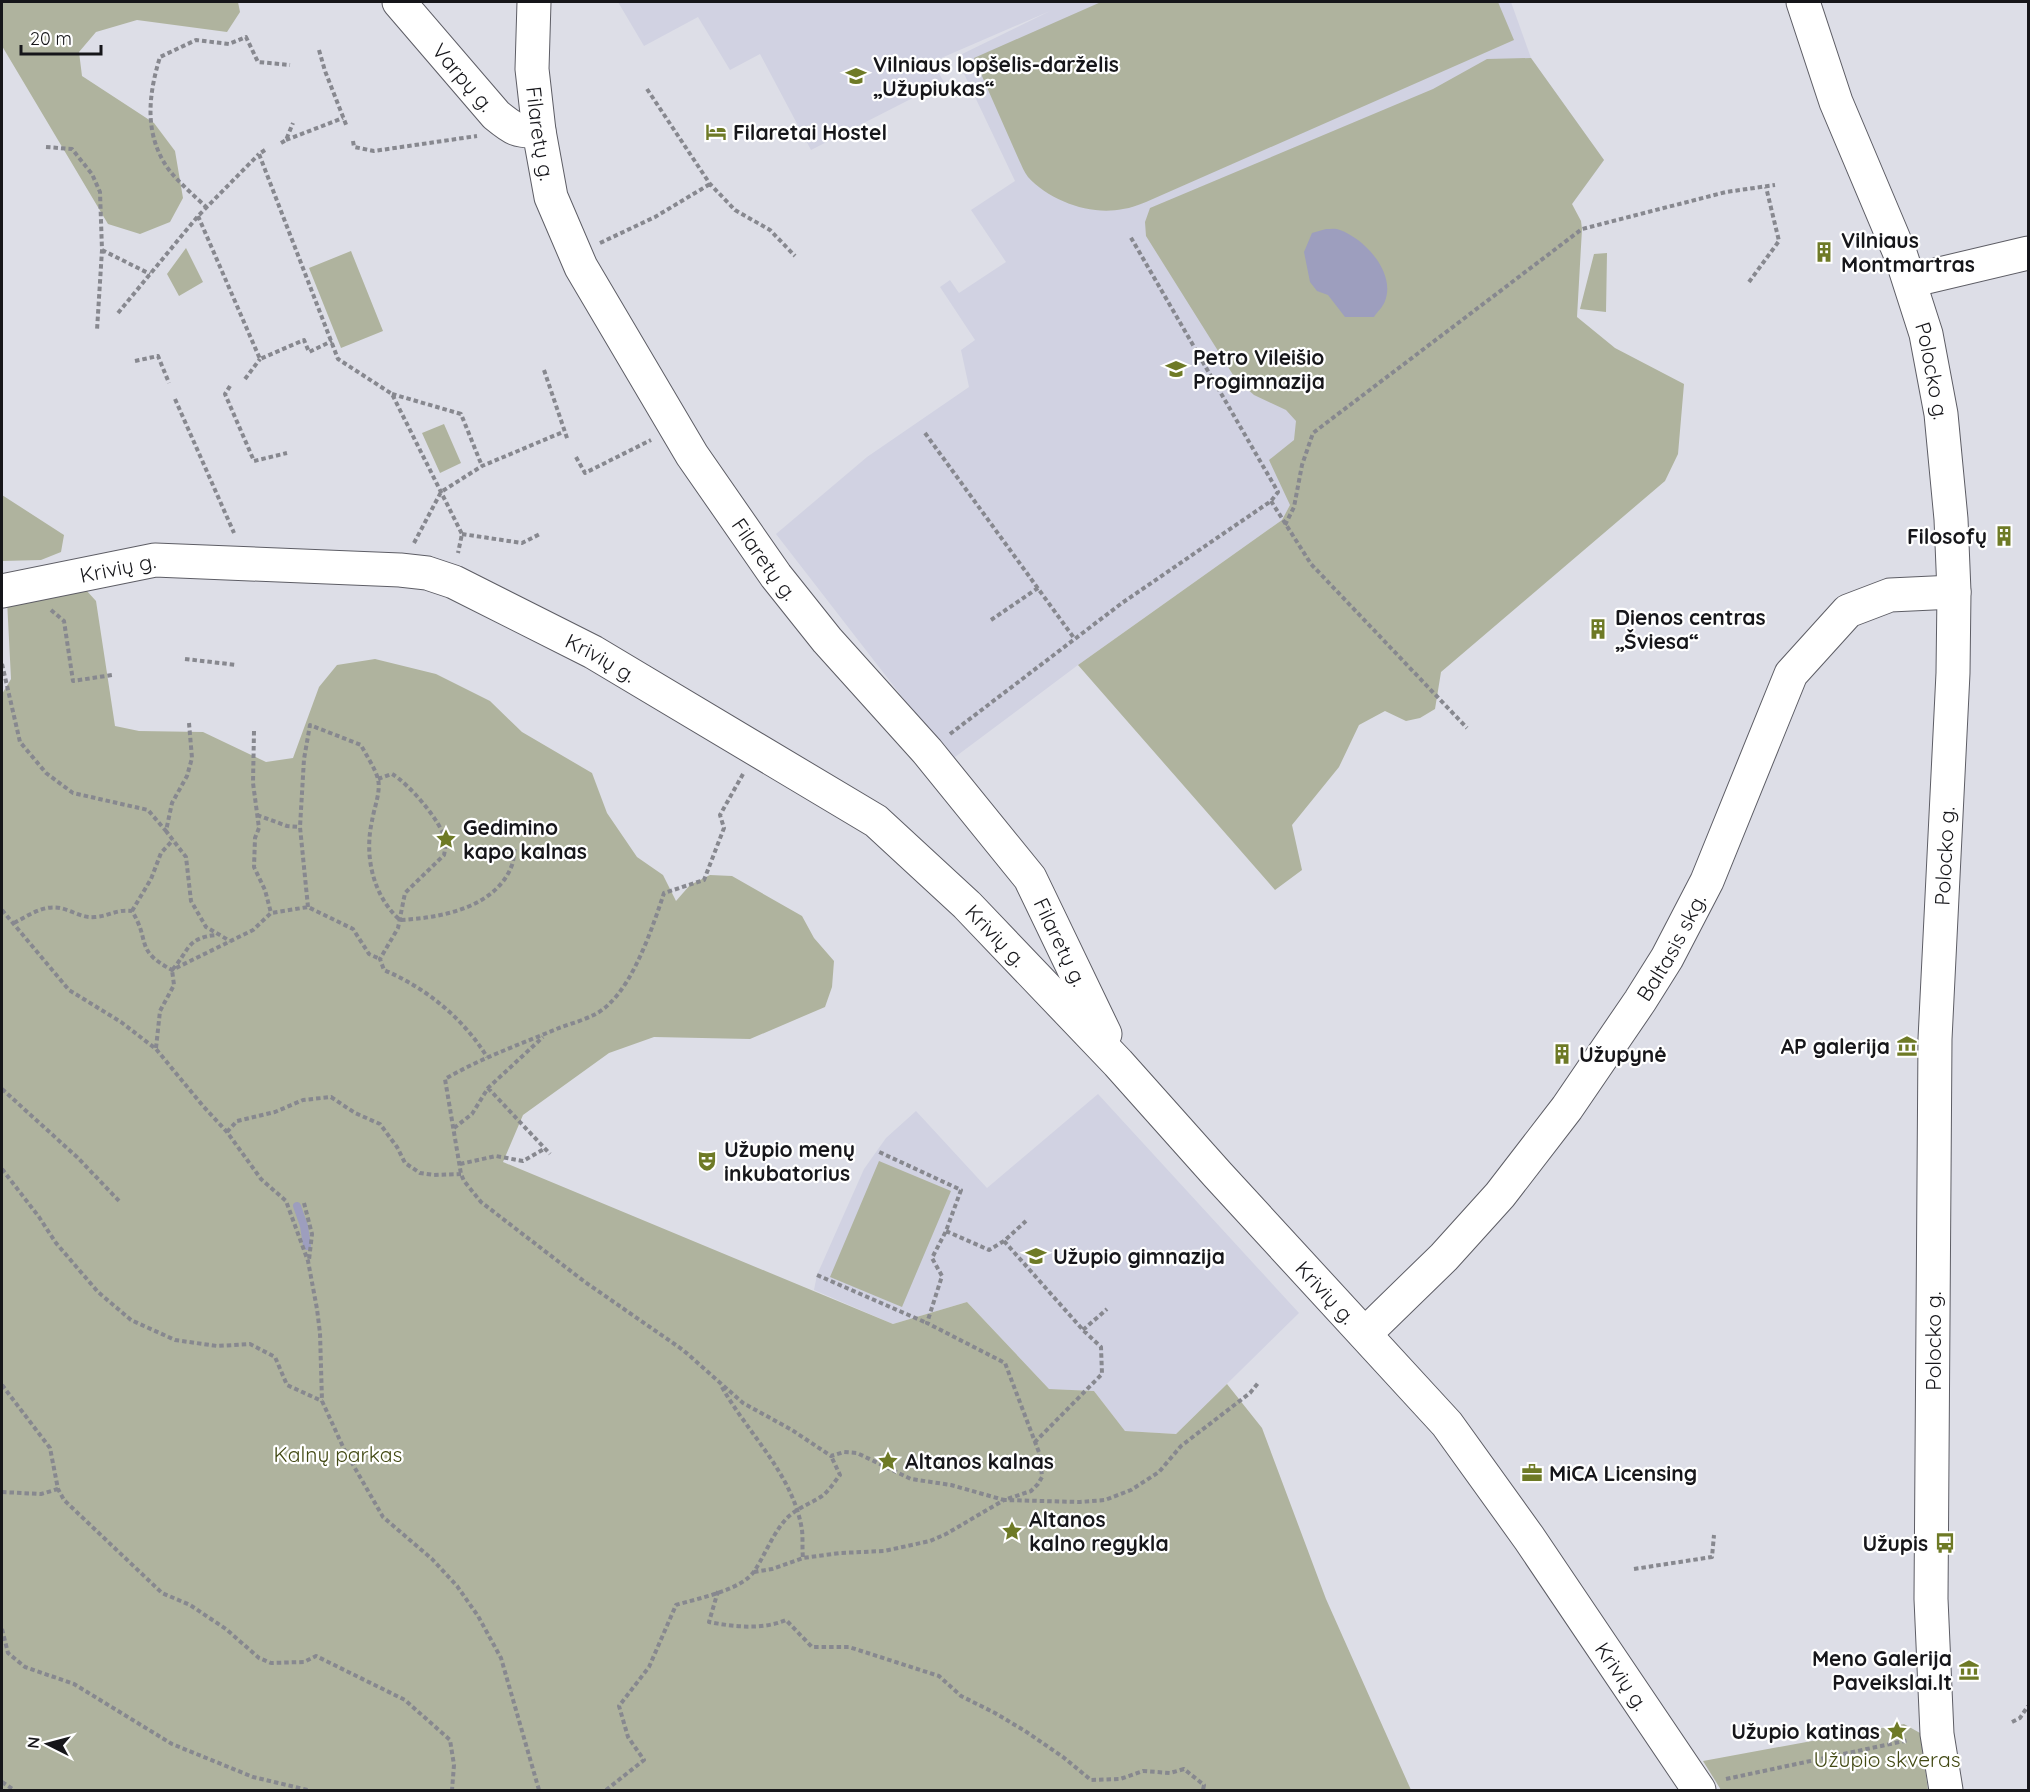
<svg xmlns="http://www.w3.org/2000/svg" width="2030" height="1792" font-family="Quicksand,sans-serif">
<rect width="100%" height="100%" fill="#dddee7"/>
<path fill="#d1d2e2" d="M 618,2 L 1511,2 L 1531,58 L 1604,160 L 1572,204 L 1290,505 L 1282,520 L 1078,665 L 951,760 L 776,534 L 867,457 L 969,387 L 961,350 L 975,340 L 940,287 L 950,280 L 959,293 L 1006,262 L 971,210 L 1015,181 L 956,57 L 1050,11 L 932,62 L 944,82 L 811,150 L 760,54 L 730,70 L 698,17 L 644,46 Z
M 1098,1094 L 1299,1313 L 1176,1434 L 1125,1431 L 1094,1391 L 1049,1389 L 967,1302 L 893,1324 L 814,1290 L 817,1275 L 864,1169 L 886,1138 L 916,1111 L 987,1188 Z"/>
<path fill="#afb39e" d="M 2,2 L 238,2 L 240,12 L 227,32 L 137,20 L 96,32 L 79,52 L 82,76 L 154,123 L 175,151 L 183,198 L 170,222 L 140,234 L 108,224 L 2,46 Z
M 1101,2 L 1498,2 L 1514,40 L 1146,202 C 1138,205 1131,208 1123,209 C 1091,216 1050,201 1028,177 C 1024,172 1022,166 1019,160 L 974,58 Z
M 1531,58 L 1604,160 L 1572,204 L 1581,221 L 1582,229 L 1577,317 L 1615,348 L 1684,384 L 1678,454 L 1665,481 L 1441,672 L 1435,709 L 1420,718 L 1406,721 L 1385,711 L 1359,725 L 1339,767 L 1292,825 L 1302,870 L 1275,890 L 1078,665 L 1282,520 L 1290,505 L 1269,460 L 1294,440 L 1296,421 L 1286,410 L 1254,395 L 1235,378 L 1146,236 L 1145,222 L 1150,208 L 1433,89 L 1487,59 Z
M 186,248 L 203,282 L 179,296 L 167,274 Z
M 351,251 L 383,331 L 341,348 L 309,268 Z
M 1607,253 L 1606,312 L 1580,309 L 1594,254 Z
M 444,424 L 461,463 L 440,473 L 422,433 Z
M 2,495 L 64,535 L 61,552 L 41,560 L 2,561 Z
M 86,590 L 96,601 L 115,726 L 139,731 L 203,732 L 266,762 L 293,758 L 319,687 L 337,665 L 375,659 L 436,674 L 490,701 L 522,732 L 592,773 L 607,813 L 637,857 L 663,875 L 676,901 L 690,885 L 710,875 L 732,876 L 802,916 L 814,938 L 834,961 L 832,987 L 825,1007 L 750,1039 L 654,1037 L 609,1053 L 523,1115 L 503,1162 L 893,1324 L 967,1302 L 1049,1389 L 1094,1391 L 1125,1431 L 1176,1434 L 1227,1384 L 1262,1428 L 1326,1599 L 1411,1790 L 2,1790 L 2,694 L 11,679 L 7,600 Z
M 879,1161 L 951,1191 L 902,1307 L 830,1277 Z
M 1904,1724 L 1920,1733 L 1928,1790 L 1721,1790 L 1703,1761 Z"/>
<path fill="#9d9ebe" d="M 1326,229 C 1330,229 1336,228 1340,230 C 1365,239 1396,273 1385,301 C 1383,307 1377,312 1374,317 L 1345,317 L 1328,295 L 1317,291 L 1310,282 L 1304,252 L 1312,233 Z"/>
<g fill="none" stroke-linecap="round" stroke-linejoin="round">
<path stroke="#9d9ebe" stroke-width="8" d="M 297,1206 L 304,1226 L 307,1246"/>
<g stroke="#5d5d65" stroke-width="35">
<g id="minor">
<path id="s1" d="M 399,2 L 496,115 C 513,129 517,132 539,131"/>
<path id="s2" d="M 534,2 L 532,69 L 539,131 L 551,197 L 581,267 L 692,455 L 776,576 L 827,640 L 927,751 L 1030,878 L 1105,1034"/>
<path id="s3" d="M 1803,2 L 1836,102 L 1901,256 L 1926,334 L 1941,414 L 1951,519 L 1954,592 L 1953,673 L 1935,1039 L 1931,1599 L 1937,1734 L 1946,1790"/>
<path d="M 1910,281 L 2028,253"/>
<path id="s4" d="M 2,591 L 155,560 L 400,570 L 427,573 L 454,582 L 593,652 L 876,821 L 967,905 L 1118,1063 L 1218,1175 L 1447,1424 L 1529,1538 L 1699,1790"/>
<path id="s5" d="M 1366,1333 L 1444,1257 L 1500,1195 L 1567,1108 L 1640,1001 L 1667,958 L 1707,881 L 1791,674 L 1848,611 L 1890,595 L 1954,592"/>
</g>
</g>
<path stroke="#87888f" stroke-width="4" stroke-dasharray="4.5 3" stroke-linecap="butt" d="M 319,50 L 325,71 L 347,127
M 647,89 L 710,184 L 735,210 L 770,230 L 795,256
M 286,140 L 343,118
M 353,141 L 354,147 L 374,151 L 477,136
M 281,143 L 286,140 L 293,123
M 46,147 L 72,149 L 92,174 L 100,192 L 102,250 L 97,330
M 265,150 L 259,154 L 338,359 L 392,394 L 462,534 L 458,553
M 207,208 C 194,195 174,179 165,164 C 144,130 149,93 160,57 L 196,40 L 229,44 L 246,37 L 258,62 L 290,65
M 198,216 L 260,359 L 304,340 L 309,352 L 332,341
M 600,243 L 655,217 L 710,184
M 102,250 L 150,274
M 1749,282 L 1779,241 L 1766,187
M 118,313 L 198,216 L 259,154
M 135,361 L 158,356 L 169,383
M 544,370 L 568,441
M 245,379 L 260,359
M 230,386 L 225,394 L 254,461 L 287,453
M 392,394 L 461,414 L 482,466
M 175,399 L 234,533
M 925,433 L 1074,638
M 576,457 L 585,473 L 651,440
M 1271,501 L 1311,564 L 1467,728
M 1285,525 L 1294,507 L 1302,465 L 1313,433 L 1582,229 L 1726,192 L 1775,185
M 462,534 L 522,543 L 540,534
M 414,543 L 441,492 L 482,466 L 563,432
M 51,610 L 64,621 L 73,681 L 112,675
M 991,620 L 1038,588
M 185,659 L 237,665
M 2,664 L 20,742 L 46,773 L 73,793 L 148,810 L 166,831
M 189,723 L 192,758 L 187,776 L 172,803 L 166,831 L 186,857 L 191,901 L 206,927 L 230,941
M 254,731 L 253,783 L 259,828 L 255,838 L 254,867 L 265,890 L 271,913
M 950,734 L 1122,603 L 1271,501 L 1278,492 L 1130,236
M 743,774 L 720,815 L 724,828 L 704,880 L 664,893 C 653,926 635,980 609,1004 C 597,1017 575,1022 559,1028 C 521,1044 481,1058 445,1079 L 461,1174 L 464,1181 L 481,1202 L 585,1282 L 683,1350 L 743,1403 L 792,1430 L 831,1456 L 844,1452 L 857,1453 L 911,1479 L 951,1485 L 1004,1500 L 1031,1491 L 1038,1484 L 1042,1477 L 1040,1455 L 1005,1363 L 927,1323 L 942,1276 L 932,1258 L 946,1231 L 961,1190 L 877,1151
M 378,779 L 392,774 C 408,783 442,822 445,840 C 446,845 445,850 444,855 L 405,893 L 398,928 L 380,959 L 384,970 C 426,988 463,1018 487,1057
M 257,815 L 287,826 L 300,827
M 308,907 L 300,827 L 304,759 L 310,725 L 361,745 C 366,755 375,768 378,779 C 381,792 374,808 372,821 C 364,856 373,896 400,920 C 440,918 496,908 512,865 C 514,859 514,852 515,846
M 2,910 L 69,990 L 121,1022 L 156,1049 L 203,1106 L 227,1132 L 261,1179 L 286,1201 L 308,1261 L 317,1309 L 320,1333 L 322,1401 L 344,1449 L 383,1517 L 432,1559 L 457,1586 L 478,1616 L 501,1658 L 539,1790
M 132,911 L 151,879 L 161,853 L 173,840
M 14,923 C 31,914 47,902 67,910 C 76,913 84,918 95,917 C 110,916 116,909 132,911 C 151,942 134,950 172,970 L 253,930 L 271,913 L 308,907 L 353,929 L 369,954 L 380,959
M 156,1048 L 160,1011 L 174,985 L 172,970 C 190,950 186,938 216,935
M 488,1088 L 550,1154
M 2,1089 L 77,1157 L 120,1202
M 454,1128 L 472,1114 L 488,1088 L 543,1037
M 227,1132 L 237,1121 L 275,1112 L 303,1100 L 331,1097 L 355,1113 L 380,1124 L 397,1147 L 405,1163 L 420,1173 L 434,1175 L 461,1174
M 460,1164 L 496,1156 L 523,1161 L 544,1149
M 2,1169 L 39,1217 L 56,1243 L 98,1292 L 131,1320 L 175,1340 L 217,1346 L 250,1344 L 275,1357 L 287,1385 L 322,1401
M 304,1203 L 312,1234 L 309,1260
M 946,1231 L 989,1250 L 1004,1241 L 1026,1221
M 1004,1241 L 1083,1330 L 1101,1347 L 1102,1374 L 1035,1442
M 817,1275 L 927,1323
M 1083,1330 L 1107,1309
M 2,1385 L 50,1448 L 58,1489 L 64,1500 L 162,1593 L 190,1605 L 226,1629 L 259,1658 L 271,1663 L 304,1662 L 316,1656 L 405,1700 L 450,1740 L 454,1765 L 452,1790
M 722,1387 C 748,1434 793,1474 802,1530 C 803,1539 802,1549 803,1558
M 2,1492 L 41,1494 L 58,1489
M 1634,1569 L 1712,1557 L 1714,1535
M 754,1572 L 772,1569 L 803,1558 L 840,1553 L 884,1551 L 930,1541 L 946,1534 L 1004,1500 L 1080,1502 L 1105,1500 L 1131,1490 L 1159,1472 L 1181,1446 L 1250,1393 L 1259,1382
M 718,1591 L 709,1622 C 735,1627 762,1630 786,1620 L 812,1647 L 849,1647 L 939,1676 L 961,1696 L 995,1713 L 1025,1731 L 1063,1757 L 1091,1780 L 1120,1779 L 1143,1771 L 1170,1773 L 1184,1769 L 1204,1785 L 1203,1790
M 2,1629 L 8,1653 L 25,1667 L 74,1684 L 172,1744 L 253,1777 L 308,1790
M 2012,1722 L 2020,1718 L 2028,1706
M 1726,1779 L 1909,1740
M 2,1782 L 14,1790
M 606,1790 L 644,1760 L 628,1737 L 619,1706 L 649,1667 L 676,1605 C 699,1598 743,1590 755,1570 C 766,1553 773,1533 787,1518 C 797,1508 810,1504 822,1496 C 829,1491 835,1481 840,1475 L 831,1456"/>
<use href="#minor" stroke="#fff" stroke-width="33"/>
</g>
<defs>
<g id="school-bare" transform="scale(1.62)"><path d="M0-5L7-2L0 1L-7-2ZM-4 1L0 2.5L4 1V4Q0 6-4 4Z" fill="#6e7a26" stroke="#fff" stroke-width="2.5" paint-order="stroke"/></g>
<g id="hotel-bare" transform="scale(1.62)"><path d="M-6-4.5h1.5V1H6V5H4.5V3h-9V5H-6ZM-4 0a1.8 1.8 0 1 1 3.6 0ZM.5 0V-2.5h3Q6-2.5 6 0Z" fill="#6e7a26" stroke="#fff" stroke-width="2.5" paint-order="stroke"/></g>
<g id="building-bare" transform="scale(1.62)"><path d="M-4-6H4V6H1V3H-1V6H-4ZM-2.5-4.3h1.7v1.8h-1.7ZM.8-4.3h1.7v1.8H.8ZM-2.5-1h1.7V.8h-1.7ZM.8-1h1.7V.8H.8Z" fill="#6e7a26" stroke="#fff" stroke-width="2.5" paint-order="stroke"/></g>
<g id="sight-bare" transform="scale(1.62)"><path d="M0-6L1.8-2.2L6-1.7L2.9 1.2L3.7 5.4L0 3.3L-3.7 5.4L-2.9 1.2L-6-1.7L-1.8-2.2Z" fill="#6e7a26" stroke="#fff" stroke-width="2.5" paint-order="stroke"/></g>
<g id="museum-bare" transform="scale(1.62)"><path d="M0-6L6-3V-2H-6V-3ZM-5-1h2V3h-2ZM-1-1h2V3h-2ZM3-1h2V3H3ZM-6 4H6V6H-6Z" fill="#6e7a26" stroke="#fff" stroke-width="2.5" paint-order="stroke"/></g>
<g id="theatre-bare" transform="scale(1.62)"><path d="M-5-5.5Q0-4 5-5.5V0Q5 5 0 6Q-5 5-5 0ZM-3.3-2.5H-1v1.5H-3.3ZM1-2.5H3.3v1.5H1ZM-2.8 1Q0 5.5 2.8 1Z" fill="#6e7a26" stroke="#fff" stroke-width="2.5" paint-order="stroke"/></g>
<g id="office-bare" transform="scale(1.62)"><path d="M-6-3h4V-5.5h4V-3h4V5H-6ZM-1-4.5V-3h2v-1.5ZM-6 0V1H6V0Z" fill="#6e7a26" stroke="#fff" stroke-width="2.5" paint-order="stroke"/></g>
<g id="bus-bare" transform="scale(1.62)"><path d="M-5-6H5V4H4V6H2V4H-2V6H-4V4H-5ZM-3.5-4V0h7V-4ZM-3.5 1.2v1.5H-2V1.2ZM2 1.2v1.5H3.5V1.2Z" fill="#6e7a26" stroke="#fff" stroke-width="2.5" paint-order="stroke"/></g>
</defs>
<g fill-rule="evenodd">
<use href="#school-bare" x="856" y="76"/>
<use href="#hotel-bare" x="716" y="132"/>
<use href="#building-bare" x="1824" y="252"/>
<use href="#school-bare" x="1176" y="369"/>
<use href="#building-bare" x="2004" y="536"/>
<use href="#building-bare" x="1598" y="629"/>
<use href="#sight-bare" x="446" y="839"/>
<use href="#museum-bare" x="1907" y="1046"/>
<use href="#building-bare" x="1562" y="1054"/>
<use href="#theatre-bare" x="707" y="1161"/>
<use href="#school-bare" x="1036" y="1256"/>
<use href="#sight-bare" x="888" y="1461"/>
<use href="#office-bare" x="1532" y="1473"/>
<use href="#sight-bare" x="1012" y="1531"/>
<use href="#bus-bare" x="1945" y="1543"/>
<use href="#museum-bare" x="1969" y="1670"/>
<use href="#sight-bare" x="1897" y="1731"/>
</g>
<g text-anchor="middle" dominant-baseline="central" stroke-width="4.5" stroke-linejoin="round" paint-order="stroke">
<g font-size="21" font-weight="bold" fill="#16161a" stroke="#fff" text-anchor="start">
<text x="873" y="64">Vilniaus lopšelis-darželis<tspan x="873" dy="24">„Užupiukas“</tspan></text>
<text x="733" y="132">Filaretai Hostel</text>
<text x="1841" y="240">Vilniaus<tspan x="1841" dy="24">Montmartras</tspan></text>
<text x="1193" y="357">Petro Vileišio<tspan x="1193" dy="24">Progimnazija</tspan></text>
<text x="1987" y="536" text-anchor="end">Filosofų</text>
<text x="1615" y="617">Dienos centras<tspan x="1615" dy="24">„Šviesa“</tspan></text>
<text x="463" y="827">Gedimino<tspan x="463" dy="24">kapo kalnas</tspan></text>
<text x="1890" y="1046" text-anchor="end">AP galerija</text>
<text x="1579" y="1054">Užupynė</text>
<text x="724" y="1149">Užupio menų<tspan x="724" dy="24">inkubatorius</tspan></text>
<text x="1053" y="1256">Užupio gimnazija</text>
<text x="905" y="1461">Altanos kalnas</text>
<text x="1549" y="1473">MiCA Licensing</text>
<text x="1029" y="1519">Altanos<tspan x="1029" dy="24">kalno regykla</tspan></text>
<text x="1928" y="1543" text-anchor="end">Užupis</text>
<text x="1952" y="1658" text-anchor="end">Meno Galerija<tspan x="1952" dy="24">Paveikslai.lt</tspan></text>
<text x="1880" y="1731" text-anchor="end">Užupio katinas</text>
</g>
<g font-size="21" fill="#16161a" stroke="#fff">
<text stroke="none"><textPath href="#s1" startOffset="99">Varpų g.</textPath></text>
<text stroke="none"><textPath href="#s2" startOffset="132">Filaretų g.</textPath></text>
<text stroke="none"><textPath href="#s3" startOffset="392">Polocko g.</textPath></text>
<text stroke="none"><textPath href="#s2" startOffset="618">Filaretų g.</textPath></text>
<text stroke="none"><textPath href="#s4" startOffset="118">Krivių g.</textPath></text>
<text stroke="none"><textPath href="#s4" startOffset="622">Krivių g.</textPath></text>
<text transform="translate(1944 856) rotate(-87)">Polocko g.</text>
<text stroke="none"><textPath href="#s4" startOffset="1108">Krivių g.</textPath></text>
<text stroke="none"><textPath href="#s2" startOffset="1104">Filaretų g.</textPath></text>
<text stroke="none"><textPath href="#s5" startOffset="494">Baltasis skg.</textPath></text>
<text stroke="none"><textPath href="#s4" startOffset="1594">Krivių g.</textPath></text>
<text transform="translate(1933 1341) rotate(-90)">Polocko g.</text>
<text stroke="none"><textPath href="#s4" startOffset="2080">Krivių g.</textPath></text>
</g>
<g font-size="21" fill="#424913" stroke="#fff">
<text x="338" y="1454">Kalnų parkas</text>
<text x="1887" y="1759">Užupio skveras</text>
</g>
</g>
<rect width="2030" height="1792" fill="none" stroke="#16161a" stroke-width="6"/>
<g transform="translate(48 1744) rotate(276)" stroke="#ffffff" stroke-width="4.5" paint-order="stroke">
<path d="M0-4.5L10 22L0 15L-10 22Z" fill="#16161a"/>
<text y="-9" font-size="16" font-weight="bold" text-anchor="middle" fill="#16161a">N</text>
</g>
<path d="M21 45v9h80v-9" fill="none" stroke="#16161a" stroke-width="3"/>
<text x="30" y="45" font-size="18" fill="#16161a" stroke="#ffffff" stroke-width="4.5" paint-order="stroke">20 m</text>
</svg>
